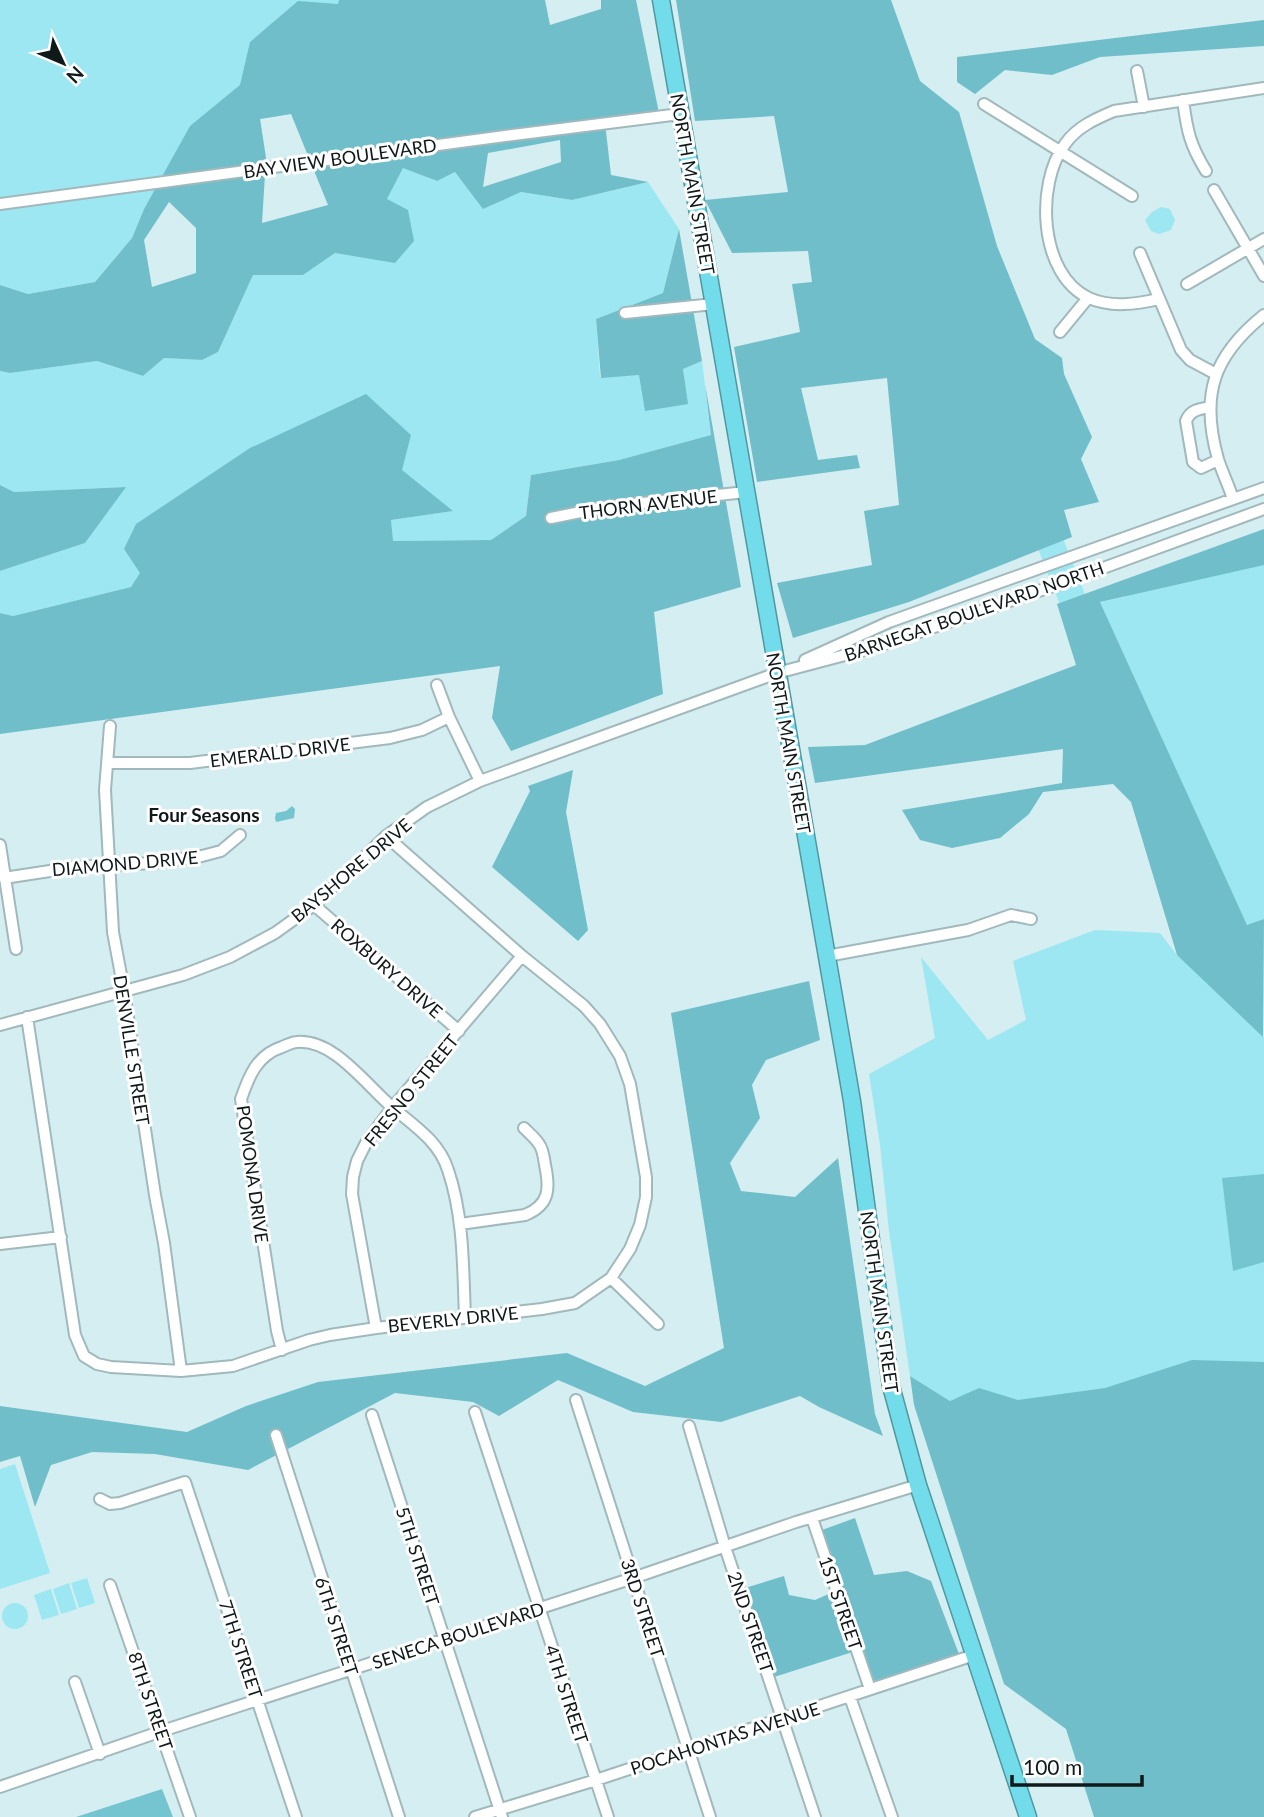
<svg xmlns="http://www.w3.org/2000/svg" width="1264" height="1817" font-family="Lato,sans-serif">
<rect width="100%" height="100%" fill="#d5eef1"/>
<path fill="#9de7f2" d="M 0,0 L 542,0 L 291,114 L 260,119 L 266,158 L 164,173 L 144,209 L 132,238 L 95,282 L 28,294 L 0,285 Z
M 403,167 L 436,181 L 455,172 L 484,208 L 521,192 L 572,200 L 648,182 L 679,229 L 663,293 L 596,319 L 600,377 L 639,375 L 687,404 L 683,369 L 702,361 L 711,435 L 619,460 L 531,475 L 526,516 L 491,540 L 392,541 L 391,520 L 452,511 L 401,470 L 140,574 L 131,587 L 13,616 L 0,613 L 0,571 L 85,543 L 125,487 L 14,492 L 0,485 L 0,371 L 10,373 L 97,361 L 143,376 L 164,358 L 202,360 L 218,352 L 253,275 L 303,275 L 335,253 L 395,262 L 387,199 Z
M 1161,207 L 1170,209 L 1175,220 L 1171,230 L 1159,234 L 1151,231 L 1145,220 L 1152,212 Z
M 1004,376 L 1064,541 L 1169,808 L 1263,1037 L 1264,1036 L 1264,1817 L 956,1398 L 950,1401 L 910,1376 L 889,1231 L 880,1145 L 869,1074 L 935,1038 L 921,957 L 988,1040 L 1026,1020 L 1013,961 L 1095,930 L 1160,933 L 1177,955 L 1207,982 L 1141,810 L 1029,526 Z
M 1264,529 L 1264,919 L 1247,926 L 1100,602 L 1124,597 Z
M 15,1464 L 50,1573 L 0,1589 L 0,1469 Z
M 87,1578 L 95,1603 L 79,1608 L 71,1583 Z
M 69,1583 L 77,1609 L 61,1614 L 53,1589 Z
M 51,1589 L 59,1615 L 42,1620 L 34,1595 Z
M2 1616a13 13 0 1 1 26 0a13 13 0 1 1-26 0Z"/>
<path fill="#6fbeca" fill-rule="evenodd" d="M 339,0 L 545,0 L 550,25 L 601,9 L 601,0 L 636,0 L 659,113 L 605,123 L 611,175 L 648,182 L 572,200 L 521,192 L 483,209 L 455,172 L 437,181 L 403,168 L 387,199 L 408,210 L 414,241 L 395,263 L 335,253 L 303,275 L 253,275 L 218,352 L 202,360 L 164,358 L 143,376 L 97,361 L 10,373 L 0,371 L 0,285 L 28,294 L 95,282 L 132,238 L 144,209 L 190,126 L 240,85 L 250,42 L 298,1 L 338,4 ZM 291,114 L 328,205 L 262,223 L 266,158 L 260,119 ZM 560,140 L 561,162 L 483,187 L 488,153 ZM 169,202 L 196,228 L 196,273 L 152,287 L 144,240 Z
M 676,0 L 891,0 L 920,81 L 959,112 L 997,246 L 1035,339 L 1062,358 L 1064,374 L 1092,437 L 1081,459 L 1099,502 L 1064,510 L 1072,537 L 909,602 L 793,638 L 777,583 L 872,565 L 864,511 L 899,505 L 887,378 L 801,388 L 818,460 L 857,455 L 860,468 L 757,482 L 734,347 L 800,332 L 792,284 L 812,282 L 808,251 L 732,253 L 705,200 L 788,192 L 774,116 L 695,121 Z
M 1264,20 L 1264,46 L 1100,57 L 1052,75 L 1005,70 L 975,94 L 957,82 L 957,57 Z
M 679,229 L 702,361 L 683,369 L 688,404 L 645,411 L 639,375 L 601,378 L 596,319 L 663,293 Z
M 705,384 L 741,587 L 654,612 L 663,694 L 511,751 L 492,718 L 500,666 L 0,734 L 0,613 L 13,616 L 131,587 L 140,573 L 124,549 L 136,524 L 250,448 L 366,394 L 411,435 L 402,470 L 453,511 L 391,520 L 393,541 L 491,540 L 526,516 L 531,475 L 619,460 L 711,435 Z
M 0,485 L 14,492 L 126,487 L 85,543 L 0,571 Z
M 1264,529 L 1264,565 L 1100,602 L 1247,925 L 1264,919 L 1263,1037 L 1177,955 L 1131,802 L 1113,784 L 1043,792 L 1029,814 L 1000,838 L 952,848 L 920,840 L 902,810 L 1062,783 L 1063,749 L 815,783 L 808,747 L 865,745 L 1076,665 L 1057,604 Z
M 573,770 L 566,812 L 588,930 L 578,941 L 492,867 L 530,791 L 528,786 Z
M 809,981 L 820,1040 L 766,1060 L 752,1085 L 760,1118 L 730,1163 L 741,1191 L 795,1197 L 838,1158 L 875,1414 L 883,1436 L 819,1407 L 800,1396 L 721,1422 L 633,1412 L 558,1380 L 499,1416 L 473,1402 L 395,1393 L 248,1470 L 155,1454 L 92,1452 L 51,1465 L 35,1507 L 20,1456 L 0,1462 L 0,1406 L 187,1432 L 246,1406 L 318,1382 L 567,1353 L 645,1386 L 724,1348 L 671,1013 Z
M 1192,1360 L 1264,1362 L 1264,1817 L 1094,1817 L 1066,1729 L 1004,1684 L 914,1405 L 910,1376 L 950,1401 L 979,1388 L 1018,1400 L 1105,1388 Z
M 855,1518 L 874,1575 L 907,1571 L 931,1581 L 959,1654 L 874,1681 L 862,1649 L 771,1678 L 745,1588 L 784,1576 L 789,1595 L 815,1600 L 840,1589 L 822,1530 Z"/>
<path fill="#75c5d0" d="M 292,806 L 295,809 L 294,818 L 276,822 L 275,818 L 276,813 L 286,811 Z
M 1264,1174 L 1264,1262 L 1233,1271 L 1222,1178 Z
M 162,1789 L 173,1817 L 76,1817 Z"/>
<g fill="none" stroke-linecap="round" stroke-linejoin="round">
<g stroke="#a1b9bc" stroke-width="14">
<path id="minor" d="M 1137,71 L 1144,107
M 1183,100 C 1187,131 1190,145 1206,171
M 984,104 L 1132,196
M 1214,190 L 1264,276
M 0,204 L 505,136 L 680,114
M 1140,253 L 1181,350 L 1190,360 L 1216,374
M 1187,284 L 1264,239
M 1159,299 C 1137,304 1111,308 1089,298 C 1039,275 1035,184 1065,144 C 1077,127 1095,119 1114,111 L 1264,88
M 625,313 L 714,304
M 1060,332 L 1088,298
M 1210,407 C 1199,409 1190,410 1186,421 L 1193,462 L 1201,468 L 1218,460
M 1233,499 C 1229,486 1222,472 1218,459 C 1200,395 1213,356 1264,315
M 551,518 L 605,507 L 746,492
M 805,660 L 889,622 L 1264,488
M 437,685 L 449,717 L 480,781
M 110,726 L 105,790 L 113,932 L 124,991 L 155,1195 L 164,1243 L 181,1371
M 108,763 L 190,763 L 390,738 L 422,730 L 449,717
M 0,845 L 16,949
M 4,878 L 76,867 L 153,863 L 202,856 L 221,851 L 240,835
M 314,905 L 459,1031
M 827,956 L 968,930 L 1011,915 L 1031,919
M 27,1017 L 75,1335 L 84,1356 L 97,1364 L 111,1367 L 181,1371 L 233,1366 L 309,1340 L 330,1335 L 376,1328 L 542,1309 L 575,1303 L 611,1278 L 630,1249 L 640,1225 L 646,1197 L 646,1177 L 630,1084 L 620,1056 L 600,1024 L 584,1006 L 522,956 L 386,836
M 0,1025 L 183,975 L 230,957 L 275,933 L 314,905 L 386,836 L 427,807 L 480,781 L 777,673 L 879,646 L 1065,582 L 1264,509
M 460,1224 L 525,1215 C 550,1205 550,1188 545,1165 C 544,1158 543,1149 539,1144 C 535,1138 529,1133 524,1128
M 0,1244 L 61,1237
M 611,1278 L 658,1324
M 376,1328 L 352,1194 L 353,1177 L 357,1161 L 366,1143 L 392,1108 L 522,956
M 282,1350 L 277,1331 L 241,1099 C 249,1076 257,1055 282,1047 C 287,1045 292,1042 297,1042 C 334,1039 366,1085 392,1107 C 413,1125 439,1141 448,1170 C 464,1217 463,1269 465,1318
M 576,1400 L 710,1817
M 475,1412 L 608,1817
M 372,1415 L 502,1817
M 689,1426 L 725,1547 L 815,1817
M 276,1435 L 399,1817
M 100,1499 L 110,1504 L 120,1503 L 185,1482 L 296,1817
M 812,1518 L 870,1689
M 110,1585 L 190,1817
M 75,1682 L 100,1754
M 850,1697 L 892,1817
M 0,1787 L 162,1731 L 633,1578 L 796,1522 L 918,1485
M 475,1817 L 596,1780 L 974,1655"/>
</g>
<g stroke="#5098a1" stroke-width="19">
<path id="highway" d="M 661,0 L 852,1101 L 891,1386 L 918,1485 L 1028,1817"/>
</g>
<use href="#minor" stroke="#fff" stroke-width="10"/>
<use href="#highway" stroke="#73dcea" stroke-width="16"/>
</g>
<g text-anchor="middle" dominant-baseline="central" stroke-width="6" stroke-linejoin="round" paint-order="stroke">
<g font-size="18" fill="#10191a" stroke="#fff">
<text transform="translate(340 158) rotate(-8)">BAY VIEW BOULEVARD</text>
<text transform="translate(693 184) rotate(80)">NORTH MAIN STREET</text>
<text transform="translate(648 504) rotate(-7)">THORN AVENUE</text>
<text transform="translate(974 611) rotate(-19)">BARNEGAT BOULEVARD NORTH</text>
<text transform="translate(789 743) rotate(80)">NORTH MAIN STREET</text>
<text transform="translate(280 752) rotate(-7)">EMERALD DRIVE</text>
<text transform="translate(125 863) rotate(-5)">DIAMOND DRIVE</text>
<text transform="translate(351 870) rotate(-40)">BAYSHORE DRIVE</text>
<text transform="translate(387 968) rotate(41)">ROXBURY DRIVE</text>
<text transform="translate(132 1050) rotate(81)">DENVILLE STREET</text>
<text transform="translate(411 1090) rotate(-51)">FRESNO STREET</text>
<text transform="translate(253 1174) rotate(82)">POMONA DRIVE</text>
<text transform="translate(880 1302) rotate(82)">NORTH MAIN STREET</text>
<text transform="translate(453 1319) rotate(-6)">BEVERLY DRIVE</text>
<text transform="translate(418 1556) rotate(72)">5TH STREET</text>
<text transform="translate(841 1603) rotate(71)">1ST STREET</text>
<text transform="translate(643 1608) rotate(72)">3RD STREET</text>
<text transform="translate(751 1622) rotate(71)">2ND STREET</text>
<text transform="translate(337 1626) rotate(72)">6TH STREET</text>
<text transform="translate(458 1635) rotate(-18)">SENECA BOULEVARD</text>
<text transform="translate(241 1649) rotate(72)">7TH STREET</text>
<text transform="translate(567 1694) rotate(72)">4TH STREET</text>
<text transform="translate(151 1701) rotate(71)">8TH STREET</text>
<text transform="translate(725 1738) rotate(-18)">POCAHONTAS AVENUE</text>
</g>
<g font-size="19" font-weight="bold" fill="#10191a" stroke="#fff">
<text x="204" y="814">Four Seasons</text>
</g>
</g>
<g transform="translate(63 63) rotate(134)" stroke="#ffffff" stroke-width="5" paint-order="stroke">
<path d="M0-5L12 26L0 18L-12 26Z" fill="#10191a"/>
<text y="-10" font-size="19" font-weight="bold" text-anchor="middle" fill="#10191a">N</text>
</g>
<path d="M1012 1775v10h130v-10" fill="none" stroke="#10191a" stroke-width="3.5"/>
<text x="1023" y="1775" font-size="21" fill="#10191a" stroke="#ffffff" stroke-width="5" paint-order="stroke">100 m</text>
</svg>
